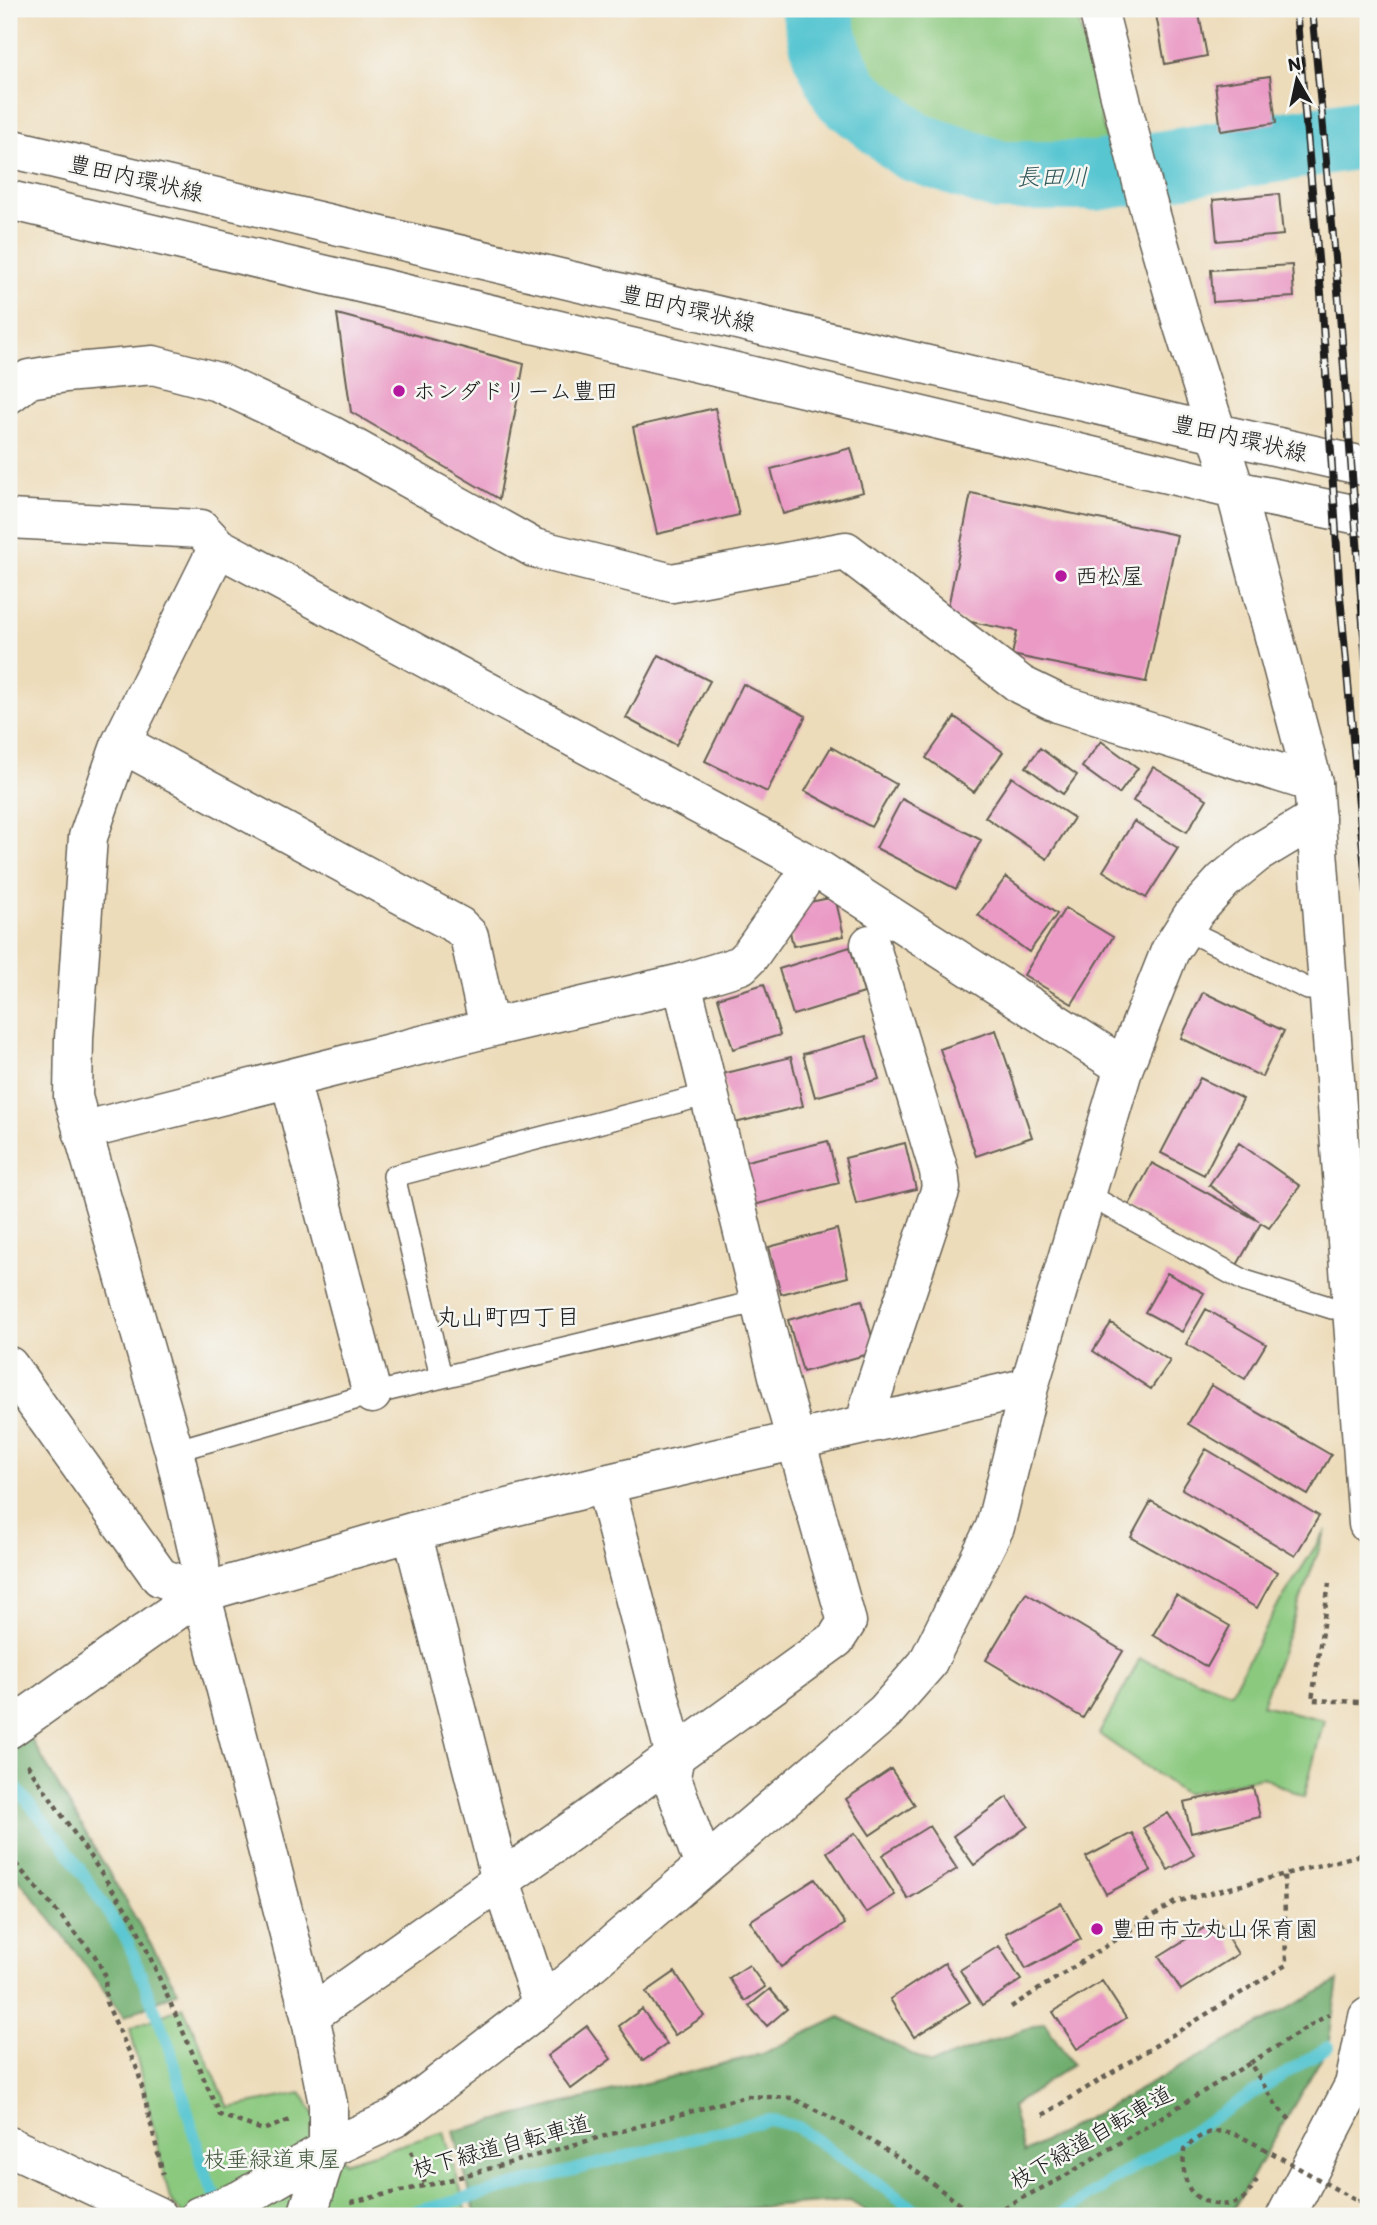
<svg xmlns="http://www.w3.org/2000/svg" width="1377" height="2225" font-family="Itim,'Klee One',sans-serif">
<rect width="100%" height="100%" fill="#f6f6f2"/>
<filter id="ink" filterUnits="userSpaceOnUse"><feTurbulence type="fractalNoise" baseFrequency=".0143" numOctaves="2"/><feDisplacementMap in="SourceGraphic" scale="14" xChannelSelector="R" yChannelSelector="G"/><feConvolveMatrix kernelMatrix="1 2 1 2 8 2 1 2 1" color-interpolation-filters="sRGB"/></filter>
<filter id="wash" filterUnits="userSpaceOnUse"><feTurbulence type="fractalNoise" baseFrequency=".00686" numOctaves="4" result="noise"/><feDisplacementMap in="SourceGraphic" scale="28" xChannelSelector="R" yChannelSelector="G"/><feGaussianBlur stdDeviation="1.57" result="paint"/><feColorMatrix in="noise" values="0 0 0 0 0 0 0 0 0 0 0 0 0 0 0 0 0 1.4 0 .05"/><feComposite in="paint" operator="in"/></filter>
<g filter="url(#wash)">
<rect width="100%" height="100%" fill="#eddcba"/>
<path fill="#8bc97f" stroke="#54724e" stroke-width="2" d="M 834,9 L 1076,9 L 1109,152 L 1005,157 L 912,119 L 854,76 Z
M 1326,1530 L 1262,1705 L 1324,1720 L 1304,1797 L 1262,1777 L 1185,1794 L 1099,1734 L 1140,1659 L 1231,1692 L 1275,1610 Z
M 183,2007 L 229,2108 L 301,2093 L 344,2162 L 444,2132 L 468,2216 L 184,2216 L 170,2200 L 130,2028 Z"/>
<path fill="#70ad6e" stroke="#466445" stroke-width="2" d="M 30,1737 L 178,1991 L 124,2017 L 51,1919 L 9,1867 L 9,1754 Z
M 1338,1981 L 1328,2047 L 1229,2216 L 1188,2216 L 1186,2213 L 1180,2216 L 874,2216 L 850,2201 L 635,2216 L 476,2216 L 454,2131 L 762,2054 L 840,2017 L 931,2064 L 1044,2022 L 1072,2064 L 1012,2107 L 1024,2153 Z"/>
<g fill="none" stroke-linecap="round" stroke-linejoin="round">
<path stroke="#59c6d1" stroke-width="12" d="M 9,1779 L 68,1851 L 128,1942 L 170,2048 L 205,2174 L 219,2203
M 399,2216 L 744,2125 L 770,2120 L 798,2127 L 924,2216
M 1059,2216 L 1110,2182 L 1328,2047"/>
<path stroke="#59c6d1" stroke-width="70" d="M 816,9 L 827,53 L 847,94 L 912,146 L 1000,176 L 1096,176 L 1368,133"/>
</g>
<g id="blocks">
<path fill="#ea9ac5" d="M 1155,9 L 1198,9 L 1207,56 L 1165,64 Z
M 1270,76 L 1276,123 L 1221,131 L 1215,84 Z
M 1279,194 L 1283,235 L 1217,241 L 1213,200 Z
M 1292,265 L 1294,297 L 1213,302 L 1211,270 Z
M 337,314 L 524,364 L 499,499 L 351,412 Z
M 715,408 L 739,515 L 657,534 L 633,427 Z
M 851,448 L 863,492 L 783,514 L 771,469 Z
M 971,493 L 1177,535 L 1146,682 L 1012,655 L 1017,631 L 946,617 Z
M 659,655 L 710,681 L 676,745 L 626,718 Z
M 743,684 L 806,716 L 767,792 L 705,761 Z
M 955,717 L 1003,752 L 974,792 L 926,758 Z
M 1101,741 L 1138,768 L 1119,794 L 1082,767 Z
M 831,747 L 896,784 L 871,827 L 805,791 Z
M 1040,748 L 1077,775 L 1063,794 L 1026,767 Z
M 1153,767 L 1207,799 L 1187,832 L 1133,801 Z
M 1012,777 L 1074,818 L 1047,859 L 985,817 Z
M 902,799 L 981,840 L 956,889 L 876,848 Z
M 1134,821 L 1178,848 L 1146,898 L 1103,871 Z
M 1006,877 L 1057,914 L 1029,952 L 978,915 Z
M 835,897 L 844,936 L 793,946 L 785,907 Z
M 1065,908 L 1113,937 L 1072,1004 L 1024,975 Z
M 850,947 L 864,993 L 793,1015 L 779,969 Z
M 764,984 L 780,1035 L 733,1049 L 718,998 Z
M 1203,992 L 1284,1031 L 1262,1077 L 1181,1038 Z
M 996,1030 L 1032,1137 L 976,1156 L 940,1049 Z
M 866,1036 L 879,1079 L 815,1097 L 803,1054 Z
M 791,1057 L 803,1106 L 735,1123 L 722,1074 Z
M 1200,1078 L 1243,1099 L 1204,1175 L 1161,1153 Z
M 828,1141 L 839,1183 L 754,1205 L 743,1162 Z
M 905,1143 L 916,1189 L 856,1204 L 845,1158 Z
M 1239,1143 L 1300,1186 L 1269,1228 L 1261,1223 L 1236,1267 L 1128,1207 L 1152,1163 L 1259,1221 L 1209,1185 Z
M 837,1229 L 848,1277 L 781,1294 L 769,1247 Z
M 1167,1273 L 1204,1293 L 1182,1332 L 1145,1312 Z
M 862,1300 L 876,1352 L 803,1372 L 788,1320 Z
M 1206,1309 L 1266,1344 L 1245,1379 L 1186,1344 Z
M 1111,1323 L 1170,1361 L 1151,1389 L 1093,1351 Z
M 1211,1385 L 1331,1455 L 1308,1495 L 1188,1424 Z
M 1206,1449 L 1319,1516 L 1295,1556 L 1182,1489 Z
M 1151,1501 L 1277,1572 L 1257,1608 L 1131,1537 Z
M 1026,1593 L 1123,1651 L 1083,1718 L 986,1660 Z
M 1176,1595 L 1230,1626 L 1207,1667 L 1153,1635 Z
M 891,1769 L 915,1805 L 870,1835 L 846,1799 Z
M 1253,1787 L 1260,1817 L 1191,1833 L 1184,1802 Z
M 1007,1797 L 1028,1826 L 974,1865 L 953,1836 Z
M 1168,1813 L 1194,1855 L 1168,1870 L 1143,1828 Z
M 929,1826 L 957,1869 L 908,1899 L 882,1855 Z
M 855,1833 L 895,1895 L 866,1913 L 827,1852 Z
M 1132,1833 L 1151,1871 L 1106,1894 L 1086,1857 Z
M 815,1879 L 845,1924 L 781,1967 L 750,1921 Z
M 1061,1903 L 1081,1939 L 1026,1969 L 1006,1933 Z
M 1217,1920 L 1238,1954 L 1181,1990 L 1159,1956 Z
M 999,1946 L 1021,1980 L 982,2005 L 960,1970 Z
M 945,1963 L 970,2002 L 914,2037 L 890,1999 Z
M 749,1965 L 765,1987 L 745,2001 L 729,1978 Z
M 675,1972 L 704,2016 L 675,2035 L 646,1992 Z
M 1102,1981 L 1126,2018 L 1077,2049 L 1053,2012 Z
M 770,1989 L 787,2009 L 767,2026 L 749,2006 Z
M 642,2009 L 667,2044 L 643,2061 L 619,2026 Z
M 587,2026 L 611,2059 L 571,2089 L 547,2056 Z"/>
</g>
</g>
<g filter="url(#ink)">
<use href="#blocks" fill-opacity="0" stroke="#655f53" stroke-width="2"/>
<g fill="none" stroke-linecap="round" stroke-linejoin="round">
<g stroke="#655f53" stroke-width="24">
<path id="service" d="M 1184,929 L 1308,989
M 1086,1194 L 1245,1281 L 1332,1308
M 441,1377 L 394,1176 L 709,1094
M 174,1451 L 372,1394 L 760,1301"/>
</g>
<g stroke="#655f53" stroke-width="41">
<path id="minor" d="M 9,394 L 29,379 L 65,373 L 153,365 L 218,382 L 331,435 L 534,548 L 672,583 L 846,551 L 1021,685 L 1060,704 L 1313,783
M 9,519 L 201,529 L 218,547
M 121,743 L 459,926 L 469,936 L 489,1028
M 290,1080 L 372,1394
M 82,1131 L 489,1028 L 682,983 L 741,965 L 749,957 L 813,866
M 9,1366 L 160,1577 L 201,1593
M 865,1424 L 873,1393 L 941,1188 L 939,1171 L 870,944
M 605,1484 L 675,1756 L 671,1776 L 704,1866
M 412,1532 L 501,1881 L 542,2005
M 9,1729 L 201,1593 L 412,1532 L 605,1484 L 1029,1387
M 310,2015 L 584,1822 L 836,1639 L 847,1622 L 780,1384 L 682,983
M 9,2146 L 157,2216
M 199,2216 L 240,2200 L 328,2149 L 395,2118 L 542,2005 L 885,1712 L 927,1664 L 995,1527 L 1029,1387 L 1124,1067 L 1170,951 L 1194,913 L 1223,881 L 1256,854 L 1316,818
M 307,2216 L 328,2149 L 328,2104 L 310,2015 L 201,1593 L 200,1562 L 174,1451 L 73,1097 L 74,1038 L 88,837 L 121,743 L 218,547 L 813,866 L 1124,1067"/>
</g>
<g stroke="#655f53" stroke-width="41">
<path id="tertiary" d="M 1098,9 L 1146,198 L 1182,323 L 1235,490 L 1313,783 L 1368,1524
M 9,148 L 1216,433 L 1368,467
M 9,200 L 1235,490 L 1368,517
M 1286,2216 L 1354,2085 L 1368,2017"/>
</g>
<path stroke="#655f53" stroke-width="4.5" stroke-dasharray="5 5" stroke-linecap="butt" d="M 1329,1583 L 1312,1700 L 1361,1702
M 27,1764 L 134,1921 L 220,2115 L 263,2130 L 290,2120
M 9,1856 L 95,1956 L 105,1975 L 106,2002 L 138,2071 L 163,2174
M 1011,2007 L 1175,1902 L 1368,1853
M 1250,2063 L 1329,2014
M 1043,2115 L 1286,1965 L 1284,1875
M 411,2151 L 426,2186
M 1257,2180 C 1253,2185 1249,2194 1244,2198 C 1230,2210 1198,2205 1189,2188 C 1183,2176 1183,2163 1184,2150 C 1213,2120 1230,2131 1263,2148
M 1357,2201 L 1368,2202
M 351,2202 L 442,2182 L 746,2096 L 792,2098 L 851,2128 L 897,2157 L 965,2208 L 998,2210 L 1060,2179 L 1250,2063 L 1276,2105 L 1292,2122"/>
<use href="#service" stroke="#fff" stroke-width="21"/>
<use href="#minor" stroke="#fff" stroke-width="38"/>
<use href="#tertiary" stroke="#fff" stroke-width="38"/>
<g stroke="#1c1c1c" stroke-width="8">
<path id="rail" d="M 1296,9 L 1321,293 L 1340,596 L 1368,903
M 1312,9 L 1339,301 L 1368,689"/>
</g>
<use href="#rail" stroke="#f6f6f2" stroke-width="5" stroke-dasharray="16" stroke-linecap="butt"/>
<path stroke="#655f53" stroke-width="4.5" stroke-dasharray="5 5" stroke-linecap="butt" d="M 1263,2148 L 1357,2201"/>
</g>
</g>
<g fill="#b5179e" stroke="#f6f6f2" stroke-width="2.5">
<circle cx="399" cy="391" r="7"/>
<circle cx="1061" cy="576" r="7"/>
<circle cx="1097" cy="1929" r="7"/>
</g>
<g text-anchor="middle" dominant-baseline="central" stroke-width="5" stroke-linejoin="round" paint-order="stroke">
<g font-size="23" fill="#1c1c1c" stroke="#f6f6f2">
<text transform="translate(136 178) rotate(13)">豊田内環状線</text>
<text transform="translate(688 308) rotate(13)">豊田内環状線</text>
<text transform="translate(1240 438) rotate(13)">豊田内環状線</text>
<text transform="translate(1091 2137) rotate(-30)">枝下緑道自転車道</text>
<text transform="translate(501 2146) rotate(-15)">枝下緑道自転車道</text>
</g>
<g font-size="23" fill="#1c1c1c" stroke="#f6f6f2" text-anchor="start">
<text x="413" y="391">ホンダドリーム豊田</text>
<text x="1075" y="576">西松屋</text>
<text x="1111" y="1929">豊田市立丸山保育園</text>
</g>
<g font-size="23" fill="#43593f" stroke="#f6f6f2">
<text x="272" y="2159">枝垂緑道東屋</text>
</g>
<g font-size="24" font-style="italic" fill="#31585b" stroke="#f6f6f2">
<text x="1052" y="176">長田川</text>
</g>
<g font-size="24" fill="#1c1c1c" stroke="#f6f6f2">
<text x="508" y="1316">丸山町四丁目</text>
</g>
</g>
<rect width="1377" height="2225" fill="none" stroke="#f6f6f2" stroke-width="35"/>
<g transform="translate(1297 80) rotate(351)" stroke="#f6f6f2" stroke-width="5" paint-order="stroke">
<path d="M0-5L12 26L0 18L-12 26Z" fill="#1c1c1c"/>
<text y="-10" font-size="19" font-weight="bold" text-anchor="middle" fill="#1c1c1c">N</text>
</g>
</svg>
